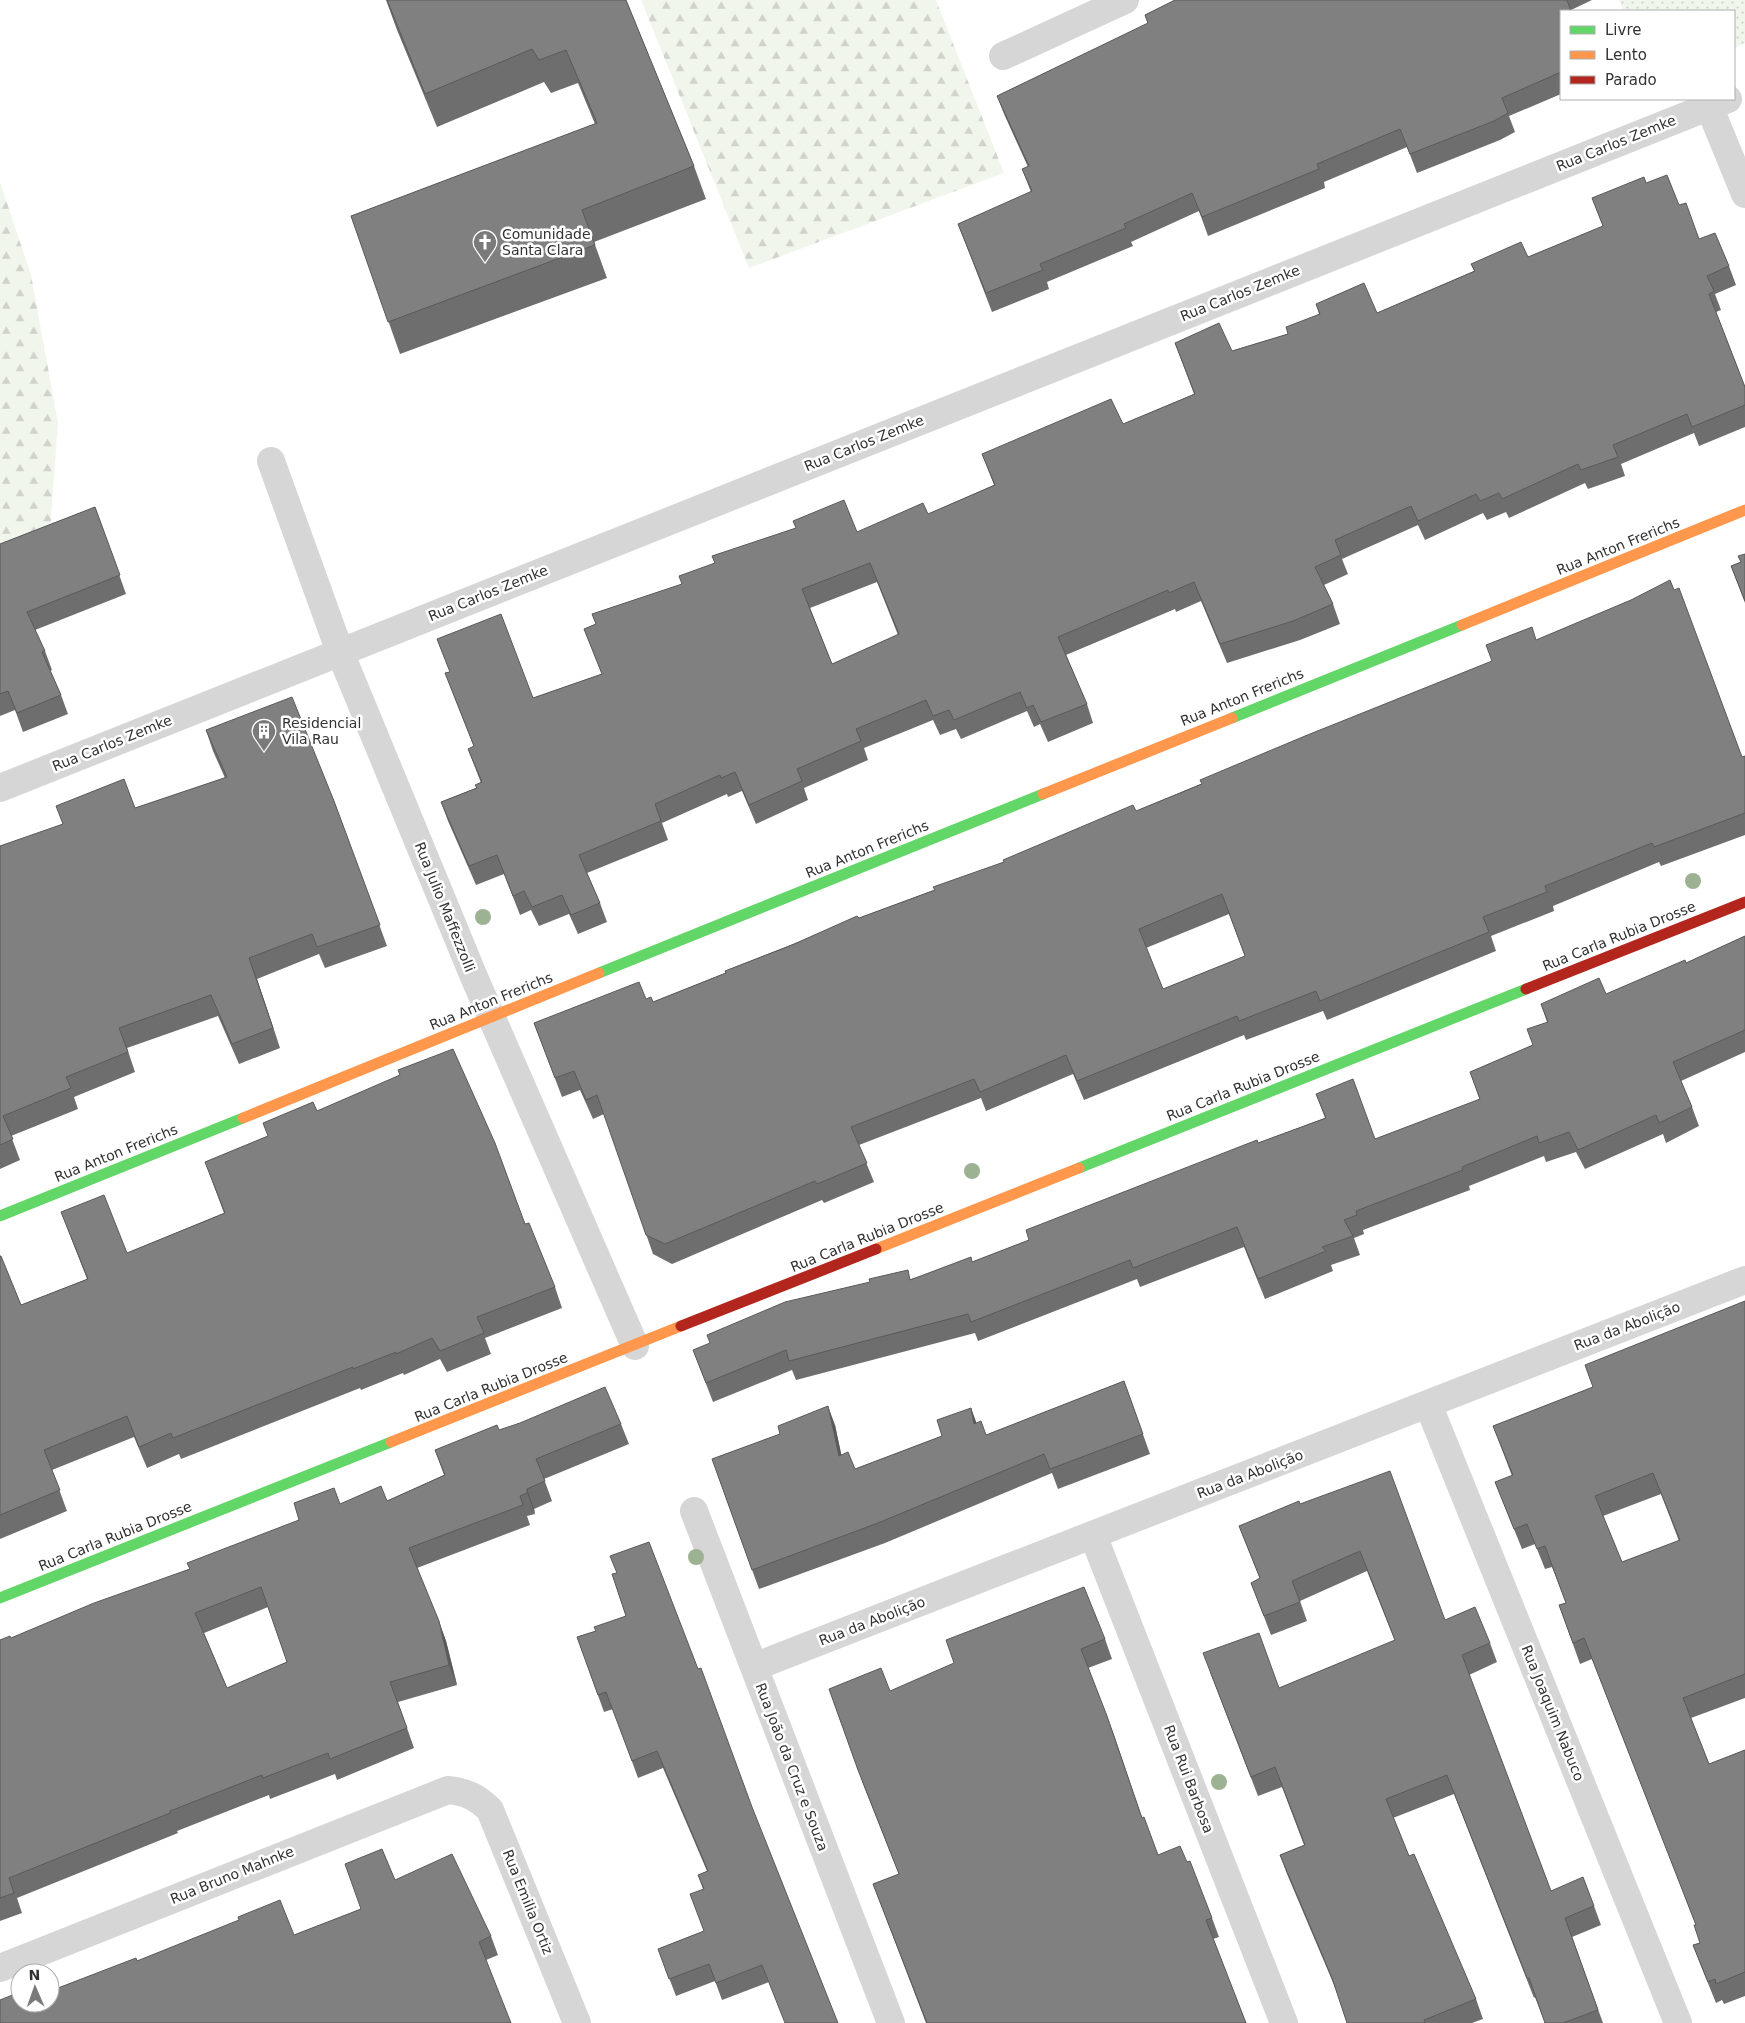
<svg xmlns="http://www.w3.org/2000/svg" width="1745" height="2023" font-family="'DejaVu Sans',sans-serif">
<defs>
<pattern id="grass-dots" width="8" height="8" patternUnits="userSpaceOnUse" patternTransform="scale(1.25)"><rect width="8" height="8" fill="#f1f6ed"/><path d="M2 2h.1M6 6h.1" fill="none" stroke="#cfd3cc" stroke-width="1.8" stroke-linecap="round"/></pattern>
<pattern id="forest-firs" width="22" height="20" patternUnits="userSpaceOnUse" patternTransform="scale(1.25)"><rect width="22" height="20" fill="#f1f6ed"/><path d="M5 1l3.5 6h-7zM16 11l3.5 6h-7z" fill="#cfd3cc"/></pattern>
</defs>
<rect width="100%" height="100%" fill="#fff"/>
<path fill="url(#grass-dots)" d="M 1619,0 L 1745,0 L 1745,43 L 1734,48 L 1734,11 L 1624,11 Z"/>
<path fill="url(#forest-firs)" d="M 641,0 L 936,0 L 1004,173 L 749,268 Z
M 0,182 L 31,275 L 58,423 L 49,544 L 0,563 Z"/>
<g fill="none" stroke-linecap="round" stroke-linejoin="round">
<path stroke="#d6d6d6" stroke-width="28" d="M 1003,56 L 1125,0
M 1709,106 L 1745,194
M 271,461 L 340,652 L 474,977 L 635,1346
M 0,788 L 1728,99
M 1428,1404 L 1678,2023
M 694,1511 L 891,2023
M 1093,1535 L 1284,2023
M 754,1667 L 1745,1280
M 0,1968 L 448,1790 C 467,1792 477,1797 490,1810 L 577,2023"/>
<path stroke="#63d668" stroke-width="11" d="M 1232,718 L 1462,625
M 599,973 L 1043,794
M 1079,1168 L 1526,989
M 0,1216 L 243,1118
M 0,1598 L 391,1442"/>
<path stroke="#ff974d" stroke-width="11" d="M 1462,625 L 1745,510
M 1043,794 L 1232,718
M 243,1118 L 599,973
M 876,1249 L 1079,1168
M 391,1442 L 681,1326"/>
<path stroke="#b3261e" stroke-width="11" d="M 1526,989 L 1745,902
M 681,1326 L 876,1249"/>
</g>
<g fill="#9db293">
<circle cx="1693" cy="881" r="8"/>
<circle cx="483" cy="917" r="8"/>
<circle cx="972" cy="1171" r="8"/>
<circle cx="696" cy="1557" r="8"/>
<circle cx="1219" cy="1782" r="8"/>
</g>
<path fill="#6e6e6e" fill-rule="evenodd" d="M 386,0 L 626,0 L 694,166 L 706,199 L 594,242 L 607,278 L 400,354 L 351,216 L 595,124 L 578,83 L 551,93 L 544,82 L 437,127 L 397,30 Z
M 1175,0 L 1592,0 L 1571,10 L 1561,11 L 1561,94 L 1509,116 L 1515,132 L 1500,140 L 1417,173 L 1407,147 L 1324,182 L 1325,188 L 1208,236 L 1199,211 L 1131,242 L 1133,246 L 1047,282 L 1049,289 L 992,312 L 958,224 L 1031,192 L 1022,169 L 1028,167 L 1004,114 L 997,96 L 1148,24 L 1145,15 Z
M 1646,183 L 1679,205 L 1699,239 L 1729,266 L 1736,285 L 1715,294 L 1721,310 L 1716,312 L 1745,387 L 1745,427 L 1699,446 L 1694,433 L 1621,464 L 1625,476 L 1588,489 L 1585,483 L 1509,518 L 1506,512 L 1487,520 L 1483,513 L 1425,540 L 1418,525 L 1342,559 L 1348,574 L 1324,585 L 1333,604 L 1340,624 L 1300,640 L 1227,663 L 1201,601 L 1176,612 L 1175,609 L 1066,655 L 1087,704 L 1093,723 L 1048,742 L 1040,724 L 1034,727 L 1027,711 L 961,739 L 956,729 L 940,735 L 933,720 L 864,748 L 868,760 L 804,788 L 808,800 L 756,824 L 742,791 L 728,797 L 727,794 L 662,823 L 668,840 L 587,873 L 600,903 L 607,922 L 578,934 L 569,914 L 539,926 L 531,910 L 520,915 L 504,874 L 476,885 L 448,821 L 441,802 L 476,788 L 481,783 L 468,749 L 474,747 L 445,673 L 450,672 L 437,639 L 533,698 L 602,674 L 584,629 L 596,624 L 592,614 L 857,532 L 928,514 L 994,485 L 982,454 L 1123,424 L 1194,394 L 1175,343 L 1232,351 L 1288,334 L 1319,314 L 1316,304 L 1377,313 L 1474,271 L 1471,264 L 1528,257 L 1603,226 L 1592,198 ZM 877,582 L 898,635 L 832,664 L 810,608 Z
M 95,507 L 126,594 L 35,630 L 45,651 L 52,670 L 50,671 L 61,695 L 68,714 L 23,732 L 15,710 L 0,716 L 0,544 Z
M 1745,554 L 1745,603 L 1731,566 L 1741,562 Z
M 1536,640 L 1742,757 L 1745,756 L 1745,835 L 1661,866 L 1659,862 L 1553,906 L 1554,911 L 1491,936 L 1496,951 L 1327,1020 L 1323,1011 L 1246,1040 L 1244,1035 L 1084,1100 L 1073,1074 L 986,1111 L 981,1098 L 859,1145 L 874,1182 L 824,1203 L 822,1200 L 672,1264 L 653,1254 L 604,1114 L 593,1119 L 580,1090 L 562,1097 L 534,1023 L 646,999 L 653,1002 L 725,973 L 725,971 L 859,918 L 934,890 L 1004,862 L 1136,811 L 1492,662 ZM 1229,914 L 1245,956 L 1163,989 L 1146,948 Z
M 206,730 L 334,801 L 387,946 L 325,968 L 319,954 L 257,979 L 280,1048 L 239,1064 L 218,1016 L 127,1048 L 135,1072 L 74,1097 L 78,1109 L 11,1136 L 20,1160 L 0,1169 L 0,846 L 135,808 L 225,778 L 213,751 Z
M 1745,936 L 1745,1052 L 1681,1081 L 1692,1107 L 1699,1126 L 1666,1143 L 1663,1134 L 1585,1169 L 1576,1152 L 1546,1162 L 1544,1156 L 1469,1186 L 1470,1190 L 1363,1230 L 1364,1234 L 1354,1238 L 1360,1255 L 1331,1265 L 1333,1271 L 1265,1299 L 1244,1247 L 1140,1287 L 1137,1279 L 978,1341 L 975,1333 L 796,1380 L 792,1370 L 713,1402 L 693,1350 L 911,1279 L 972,1262 L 1029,1240 L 1258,1143 L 1325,1118 L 1316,1094 L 1375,1139 L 1480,1100 L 1470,1072 L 1533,1045 L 1547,1022 L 1541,1004 L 1606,994 L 1686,963 Z
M 317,1111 L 525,1224 L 555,1287 L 562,1308 L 485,1338 L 491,1354 L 447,1372 L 440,1359 L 404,1375 L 403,1373 L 361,1390 L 360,1388 L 181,1459 L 179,1454 L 147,1468 L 134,1437 L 52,1470 L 67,1511 L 0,1539 L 0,1256 L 21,1305 L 87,1279 L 61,1212 L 127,1253 L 224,1213 L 205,1162 L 268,1136 Z
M 1745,1301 L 1745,1698 L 1691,1718 L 1709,1764 L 1745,1750 L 1745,1996 L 1724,2004 L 1722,2000 L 1716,2003 L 1701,1966 L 1693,1945 L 1700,1943 L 1696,1925 L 1592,1659 L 1580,1664 L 1559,1605 L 1566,1603 L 1552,1567 L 1545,1569 L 1535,1544 L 1522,1549 L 1503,1502 L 1495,1482 L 1512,1476 L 1493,1426 L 1593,1387 L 1585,1365 ZM 1661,1494 L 1679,1541 L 1622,1562 L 1603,1516 Z
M 1124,1381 L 1150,1454 L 1058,1489 L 1052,1473 L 885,1543 L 759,1589 L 712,1459 L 780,1434 L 835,1425 L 841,1455 L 855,1469 L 942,1436 L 971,1408 L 976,1423 L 986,1435 Z
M 621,1424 L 629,1444 L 544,1479 L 552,1501 L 534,1509 L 535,1514 L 527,1516 L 530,1525 L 417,1568 L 446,1641 L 457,1685 L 398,1702 L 414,1748 L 337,1780 L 335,1774 L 270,1799 L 269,1795 L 177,1831 L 178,1833 L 17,1898 L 22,1913 L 0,1921 L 0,1640 L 11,1638 L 190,1569 L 340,1504 L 387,1501 L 444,1475 L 435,1450 L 499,1430 ZM 268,1607 L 287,1662 L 227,1688 L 204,1633 Z
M 1300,1504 L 1445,1620 L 1490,1643 L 1497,1662 L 1469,1675 L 1551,1891 L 1594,1906 L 1601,1925 L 1572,1937 L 1603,2023 L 1545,2023 L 1535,1997 L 1534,1998 L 1454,1794 L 1393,1818 L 1409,1856 L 1476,1999 L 1483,2019 L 1472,2023 L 1347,2023 L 1337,1992 L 1287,1874 L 1280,1855 L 1304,1845 L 1282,1787 L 1258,1796 L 1210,1672 L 1279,1688 L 1395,1641 L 1367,1571 L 1300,1601 L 1307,1621 L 1271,1635 L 1251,1583 L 1260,1579 L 1239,1526 Z
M 612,1574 L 769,1982 L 722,2000 L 715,1981 L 676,1996 L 658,1949 L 704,1931 L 703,1889 L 698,1875 L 707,1871 L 663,1768 L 638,1778 L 613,1709 L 604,1712 L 577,1637 L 596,1631 L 626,1616 Z
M 1105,1639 L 1112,1659 L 1088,1668 L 1114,1735 L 1142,1818 L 1158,1855 L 1187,1862 L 1212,1918 L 1219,1937 L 1213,1939 L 1246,2023 L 926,2023 L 873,1884 L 899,1874 L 865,1789 L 829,1689 L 890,1691 Z
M 395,1880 L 491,1936 L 498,1955 L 486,1960 L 58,1988 L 137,1961 L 294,1935 L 361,1909 Z"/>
<path fill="#5a5a5a" d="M 249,958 L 257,979 L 280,1048 L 273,1028 Z
M 828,1406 L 835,1425 L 846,1476 L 839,1456 Z
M 971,1408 L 978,1427 L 974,1424 Z
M 527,1489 L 534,1509 L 535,1514 L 527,1493 Z
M 439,1621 L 446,1641 L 457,1685 L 449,1665 Z"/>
<path fill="#808080" stroke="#5a5a5a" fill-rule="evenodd" d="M 387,0 L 626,0 L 694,166 L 582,210 L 595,245 L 388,322 L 351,216 L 597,123 L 566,50 L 539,60 L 532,49 L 425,94 Z
M 1175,0 L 1567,0 L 1571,11 L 1561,11 L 1561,72 L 1502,98 L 1508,113 L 1494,121 L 1410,154 L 1400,129 L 1317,164 L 1319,169 L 1202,217 L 1192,193 L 1124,224 L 1126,228 L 1040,264 L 1043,270 L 986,293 L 958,224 L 1032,191 L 1022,169 L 1029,166 L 997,96 L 1148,23 L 1145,15 Z
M 1667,175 L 1679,205 L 1686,203 L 1699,239 L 1715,233 L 1729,266 L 1707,276 L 1714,291 L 1709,294 L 1745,387 L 1745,405 L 1692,427 L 1687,414 L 1613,445 L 1618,457 L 1581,470 L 1578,464 L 1502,499 L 1499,493 L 1480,501 L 1476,494 L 1418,521 L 1411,506 L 1335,540 L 1341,555 L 1315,567 L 1333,604 L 1293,621 L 1220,644 L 1194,582 L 1169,593 L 1168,590 L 1058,637 L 1087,704 L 1041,722 L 1033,705 L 1027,708 L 1020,692 L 954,720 L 949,710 L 933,716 L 926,700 L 856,729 L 861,741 L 797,769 L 802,781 L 749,805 L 735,772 L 721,778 L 720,775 L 655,804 L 661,821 L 579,855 L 600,903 L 571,915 L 562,895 L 532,907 L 524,891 L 513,896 L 497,855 L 469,866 L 441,802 L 477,788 L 475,785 L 482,782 L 468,749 L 474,746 L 445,673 L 450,672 L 437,639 L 501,614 L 533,698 L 602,674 L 584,629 L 596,624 L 592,614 L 682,584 L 679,576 L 715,563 L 712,556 L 796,528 L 793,521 L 844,500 L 857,532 L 923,503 L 928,514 L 995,485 L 982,454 L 1111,399 L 1123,424 L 1195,394 L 1175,343 L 1219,323 L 1232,351 L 1288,334 L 1286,327 L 1320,314 L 1316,304 L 1364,283 L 1377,313 L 1475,271 L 1471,264 L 1521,242 L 1528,257 L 1603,226 L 1592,198 L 1644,177 L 1646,183 ZM 870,563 L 899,634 L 832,664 L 802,589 Z
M 95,507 L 120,575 L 27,612 L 45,651 L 42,652 L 61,695 L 17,713 L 8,691 L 0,694 L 0,544 Z
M 1745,554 L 1745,601 L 1731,566 L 1741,562 L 1738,556 Z
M 1670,580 L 1674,590 L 1679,588 L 1742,757 L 1745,756 L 1745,813 L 1654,847 L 1652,843 L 1545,886 L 1547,892 L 1483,917 L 1489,932 L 1320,1001 L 1316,991 L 1239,1021 L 1237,1016 L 1077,1081 L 1066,1055 L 980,1092 L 974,1079 L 851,1127 L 867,1163 L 817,1184 L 815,1181 L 665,1244 L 646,1235 L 597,1095 L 586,1100 L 574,1071 L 555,1078 L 534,1023 L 639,982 L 646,999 L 651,997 L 653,1002 L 726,973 L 725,971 L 792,945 L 857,916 L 859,918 L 935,890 L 933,887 L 1004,862 L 1003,860 L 1133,805 L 1136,811 L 1202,784 L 1200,780 L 1305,736 L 1492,661 L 1486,645 L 1532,627 L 1536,640 L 1631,600 ZM 1222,894 L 1245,956 L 1163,989 L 1139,929 Z
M 292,697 L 334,801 L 380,925 L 317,947 L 312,934 L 249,958 L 273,1028 L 232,1044 L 211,995 L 119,1028 L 128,1052 L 66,1077 L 71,1088 L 3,1116 L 13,1139 L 0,1145 L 0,846 L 63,824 L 56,806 L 124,779 L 135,808 L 227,777 L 206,730 Z
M 1745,936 L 1745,1030 L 1673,1062 L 1692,1107 L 1659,1123 L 1656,1115 L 1578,1150 L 1569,1132 L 1539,1143 L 1537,1136 L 1462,1167 L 1463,1170 L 1356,1211 L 1357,1215 L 1344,1220 L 1353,1236 L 1322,1247 L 1326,1251 L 1258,1279 L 1237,1227 L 1133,1268 L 1130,1260 L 971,1322 L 968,1314 L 789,1361 L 786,1350 L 706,1383 L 693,1350 L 710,1343 L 707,1335 L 785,1302 L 870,1282 L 869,1279 L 908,1270 L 910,1280 L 971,1257 L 972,1262 L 1029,1240 L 1026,1230 L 1257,1140 L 1258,1143 L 1326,1118 L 1316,1094 L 1353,1079 L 1375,1139 L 1480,1099 L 1470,1072 L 1533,1045 L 1527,1029 L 1548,1022 L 1541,1004 L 1599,978 L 1606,994 L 1685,960 L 1686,963 Z
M 453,1049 L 495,1143 L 525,1224 L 529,1223 L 555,1287 L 477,1317 L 484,1333 L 440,1351 L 432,1338 L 396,1354 L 396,1352 L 353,1369 L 353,1367 L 173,1438 L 171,1433 L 139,1447 L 127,1416 L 44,1450 L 60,1490 L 0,1515 L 0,1256 L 1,1256 L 21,1305 L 88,1279 L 61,1212 L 104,1195 L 127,1253 L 225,1213 L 205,1162 L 268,1136 L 263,1123 L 313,1102 L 317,1111 L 400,1075 L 398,1070 Z
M 1745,1301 L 1745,1674 L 1683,1698 L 1709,1764 L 1745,1750 L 1745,1972 L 1716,1984 L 1715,1979 L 1708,1982 L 1693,1945 L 1700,1943 L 1694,1925 L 1696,1925 L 1584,1638 L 1573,1643 L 1559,1605 L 1566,1603 L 1545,1546 L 1537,1549 L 1527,1524 L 1514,1529 L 1495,1482 L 1513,1475 L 1493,1426 L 1593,1387 L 1585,1365 ZM 1653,1473 L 1680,1540 L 1622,1562 L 1595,1496 Z
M 1124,1381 L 1143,1434 L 1050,1469 L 1044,1454 L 878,1523 L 752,1570 L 712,1459 L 780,1434 L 778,1426 L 828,1406 L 839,1456 L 848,1452 L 855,1469 L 942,1436 L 937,1420 L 971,1408 L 974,1424 L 981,1421 L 986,1435 Z
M 605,1387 L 621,1424 L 536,1459 L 545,1481 L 527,1489 L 527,1493 L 520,1496 L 523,1505 L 409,1548 L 439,1621 L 449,1665 L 390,1682 L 407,1728 L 330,1759 L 328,1753 L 263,1778 L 262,1775 L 170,1811 L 170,1813 L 9,1878 L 14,1893 L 0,1898 L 0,1640 L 10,1636 L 11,1638 L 94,1603 L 190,1569 L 187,1563 L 299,1520 L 294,1503 L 334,1488 L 340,1504 L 381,1486 L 387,1501 L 445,1475 L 435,1450 L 497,1425 L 499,1430 L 520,1423 ZM 261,1587 L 287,1662 L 227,1688 L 195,1613 Z
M 1390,1471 L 1445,1620 L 1475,1607 L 1490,1643 L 1462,1655 L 1551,1891 L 1583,1877 L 1594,1906 L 1565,1918 L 1598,2010 L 1563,2023 L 1545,2023 L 1529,1978 L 1527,1978 L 1447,1775 L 1386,1799 L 1409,1856 L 1414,1854 L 1476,1999 L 1424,2020 L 1425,2023 L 1347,2023 L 1332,1978 L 1280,1855 L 1305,1845 L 1275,1767 L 1251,1777 L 1203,1653 L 1259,1633 L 1279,1688 L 1395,1640 L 1360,1551 L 1292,1581 L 1300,1602 L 1264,1616 L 1251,1583 L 1260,1578 L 1239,1526 L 1299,1501 L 1300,1504 Z
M 649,1542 L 698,1669 L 701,1668 L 752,1807 L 838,2023 L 785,2023 L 762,1965 L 716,1983 L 709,1964 L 669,1979 L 658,1949 L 704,1931 L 690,1894 L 704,1889 L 698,1875 L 708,1871 L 657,1751 L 632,1761 L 606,1692 L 598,1695 L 577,1637 L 596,1631 L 594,1627 L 626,1616 L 612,1574 L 617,1573 L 610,1556 Z
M 1084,1587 L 1105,1639 L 1081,1649 L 1107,1716 L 1142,1818 L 1144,1817 L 1158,1855 L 1180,1846 L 1187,1862 L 1190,1861 L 1212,1918 L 1206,1920 L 1246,2023 L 927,2023 L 873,1884 L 899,1874 L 858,1770 L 829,1689 L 881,1668 L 890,1691 L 954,1663 L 946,1640 Z
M 382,1849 L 395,1880 L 452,1854 L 491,1936 L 479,1942 L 511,2023 L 0,2023 L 0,2000 L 20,1992 L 20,2003 L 50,2003 L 50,1973 L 47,1973 L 51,1971 L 58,1988 L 136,1958 L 137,1961 L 239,1920 L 238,1917 L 280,1900 L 294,1935 L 361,1909 L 345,1864 Z"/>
<defs>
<g id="church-pin" transform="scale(1.25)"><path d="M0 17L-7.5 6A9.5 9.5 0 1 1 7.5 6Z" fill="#7a7a7a" stroke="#fff"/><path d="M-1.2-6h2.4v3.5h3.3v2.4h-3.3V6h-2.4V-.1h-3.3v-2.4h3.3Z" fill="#fff"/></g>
<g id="building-pin" transform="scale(1.25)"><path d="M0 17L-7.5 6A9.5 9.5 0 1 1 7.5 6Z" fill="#7a7a7a" stroke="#fff"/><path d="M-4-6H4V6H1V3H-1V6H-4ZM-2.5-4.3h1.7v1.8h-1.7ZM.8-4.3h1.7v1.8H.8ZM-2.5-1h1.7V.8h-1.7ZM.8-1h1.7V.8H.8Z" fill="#fff"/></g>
</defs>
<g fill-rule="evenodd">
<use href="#church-pin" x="485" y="242"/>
<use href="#building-pin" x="264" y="731"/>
</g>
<g text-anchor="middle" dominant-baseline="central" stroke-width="5" stroke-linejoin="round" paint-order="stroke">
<g font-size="14" fill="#323232" stroke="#fff">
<text transform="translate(1616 143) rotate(-22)">Rua Carlos Zemke</text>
<text transform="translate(1240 293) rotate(-22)">Rua Carlos Zemke</text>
<text transform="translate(864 443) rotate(-22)">Rua Carlos Zemke</text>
<text transform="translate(1618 546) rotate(-22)">Rua Anton Frerichs</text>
<text transform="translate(488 593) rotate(-22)">Rua Carlos Zemke</text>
<text transform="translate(1242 697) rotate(-22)">Rua Anton Frerichs</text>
<text transform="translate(112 743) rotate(-22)">Rua Carlos Zemke</text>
<text transform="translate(867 849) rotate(-22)">Rua Anton Frerichs</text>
<text transform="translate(445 907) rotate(68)">Rua Julio Maffezzolli</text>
<text transform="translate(1619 936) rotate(-22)">Rua Carla Rubia Drosse</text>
<text transform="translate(491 1001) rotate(-22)">Rua Anton Frerichs</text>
<text transform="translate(1243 1086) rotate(-22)">Rua Carla Rubia Drosse</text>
<text transform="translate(116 1153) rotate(-22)">Rua Anton Frerichs</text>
<text transform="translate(867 1237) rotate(-22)">Rua Carla Rubia Drosse</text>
<text transform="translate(1627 1326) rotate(-21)">Rua da Abolição</text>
<text transform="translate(491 1387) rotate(-22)">Rua Carla Rubia Drosse</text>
<text transform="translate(1250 1474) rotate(-21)">Rua da Abolição</text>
<text transform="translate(115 1536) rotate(-22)">Rua Carla Rubia Drosse</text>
<text transform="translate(872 1621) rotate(-21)">Rua da Abolição</text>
<text transform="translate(1553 1713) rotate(68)">Rua Joaquim Nabuco</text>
<text transform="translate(792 1767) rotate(69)">Rua João da Cruz e Souza</text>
<text transform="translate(1189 1779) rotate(69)">Rua Rui Barbosa</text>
<text transform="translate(232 1875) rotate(-22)">Rua Bruno Mahnke</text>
<text transform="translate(528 1902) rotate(68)">Rua Emilia Ortiz</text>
</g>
<g font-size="14" fill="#323232" stroke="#fff" text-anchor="start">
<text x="502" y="234">Comunidade<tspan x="502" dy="16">Santa Clara</tspan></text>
<text x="282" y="723">Residencial<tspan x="282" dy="16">Vila Rau</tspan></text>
</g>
</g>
<rect x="1560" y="10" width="175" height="90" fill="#ffffff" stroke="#adadad"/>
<rect x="1570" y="26" width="25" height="8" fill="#63d668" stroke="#adadad"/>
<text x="1605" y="35" font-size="15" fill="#323232">Livre</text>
<rect x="1570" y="51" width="25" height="8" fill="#ff974d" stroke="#adadad"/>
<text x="1605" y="60" font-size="15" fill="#323232">Lento</text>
<rect x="1570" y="76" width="25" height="8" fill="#b3261e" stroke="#adadad"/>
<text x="1605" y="85" font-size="15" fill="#323232">Parado</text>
<g transform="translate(35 1988) rotate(358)"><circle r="24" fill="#ffffff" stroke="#adadad"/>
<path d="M0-4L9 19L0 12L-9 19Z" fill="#7a7a7a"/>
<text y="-8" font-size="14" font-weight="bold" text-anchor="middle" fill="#323232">N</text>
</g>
</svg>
